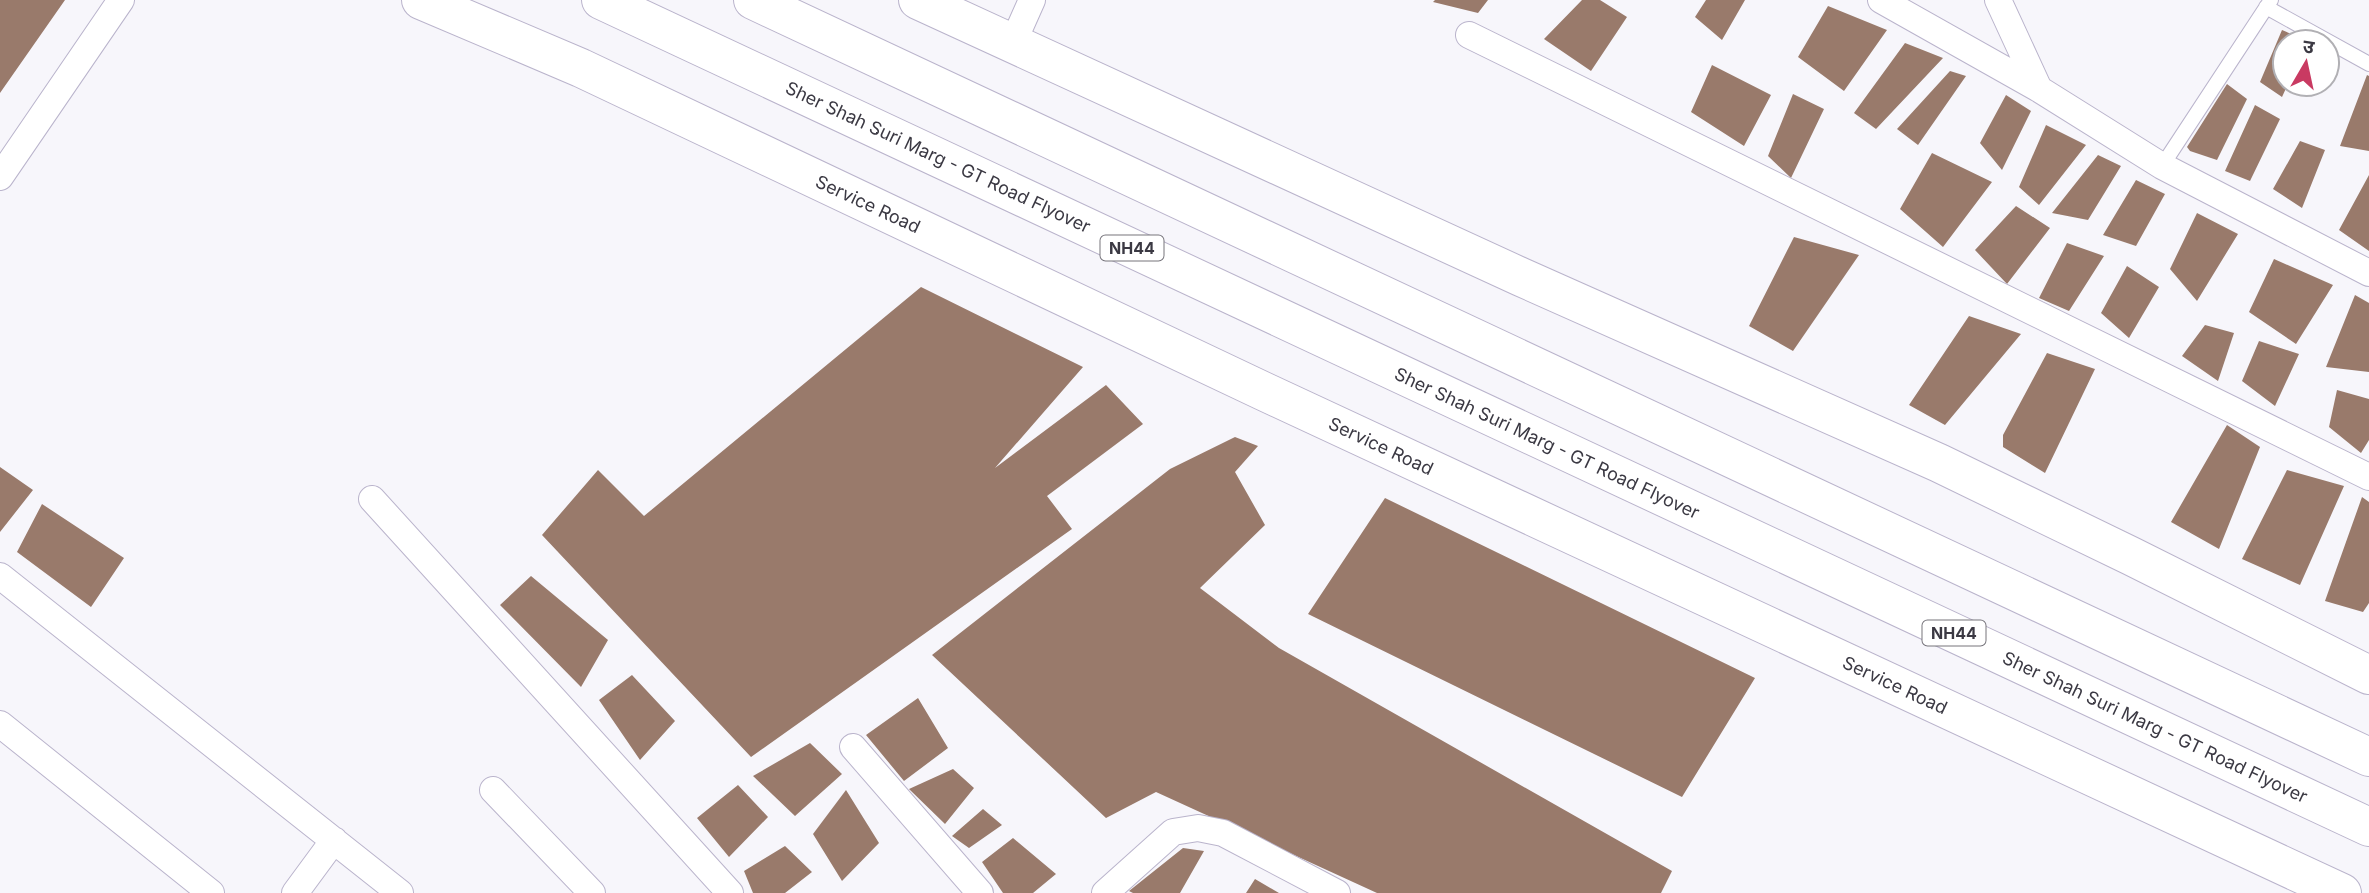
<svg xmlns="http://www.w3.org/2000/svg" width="2369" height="893" font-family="Inter,'Noto Sans Devanagari',sans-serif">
<rect width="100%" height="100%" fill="#f7f6fb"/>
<path fill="#997a6b" d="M 0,0 L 65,0 L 0,93 Z
M 1435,0 L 1488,0 L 1478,13 L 1433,2 Z
M 1582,0 L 1600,0 L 1627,17 L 1591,71 L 1544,39 Z
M 1706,0 L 1745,0 L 1722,40 L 1695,17 Z
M 1828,6 L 1887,30 L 1844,91 L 1798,57 Z
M 2282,30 L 2310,42 L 2285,42 L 2285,84 L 2288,84 L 2282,97 L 2260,82 Z
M 1905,43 L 1943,58 L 1876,129 L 1854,113 Z
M 1712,65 L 1771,95 L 1744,146 L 1691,112 Z
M 1950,71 L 1966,76 L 1918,145 L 1897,129 Z
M 2367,75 L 2369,76 L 2369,151 L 2340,146 Z
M 2227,84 L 2247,99 L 2217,160 L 2190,151 L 2187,147 Z
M 1793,94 L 1824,109 L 1791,178 L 1768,156 Z
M 2006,95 L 2031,111 L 2002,170 L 1980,143 Z
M 2255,105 L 2280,119 L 2250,181 L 2225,171 Z
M 2046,125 L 2086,145 L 2039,205 L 2019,187 Z
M 2300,141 L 2325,150 L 2302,208 L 2273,189 Z
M 1932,153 L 1992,182 L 1943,247 L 1900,209 Z
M 2098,155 L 2121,166 L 2088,220 L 2052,213 Z
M 2369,175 L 2369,251 L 2339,230 Z
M 2136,180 L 2165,194 L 2136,246 L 2103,235 Z
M 2016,206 L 2050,228 L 2007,284 L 1975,250 Z
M 2197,213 L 2238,234 L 2197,301 L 2170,269 Z
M 1794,237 L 1859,255 L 1793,351 L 1749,326 Z
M 2067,243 L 2104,256 L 2069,311 L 2039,298 Z
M 2274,259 L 2333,285 L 2296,344 L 2249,312 Z
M 2127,266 L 2159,287 L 2129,338 L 2101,313 Z
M 921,287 L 1083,367 L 995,468 L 1106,385 L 1143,424 L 1047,496 L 1072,529 L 751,757 L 542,535 L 598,470 L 644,516 Z
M 2355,295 L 2369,303 L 2369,372 L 2326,367 Z
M 1969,316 L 2021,334 L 1945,425 L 1909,405 Z
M 2205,325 L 2234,333 L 2218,381 L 2182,356 Z
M 2259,341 L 2299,354 L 2275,406 L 2242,381 Z
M 2047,353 L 2095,369 L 2045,473 L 2003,447 L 2003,435 Z
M 2337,390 L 2369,399 L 2369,440 L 2361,453 L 2329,427 Z
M 2227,425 L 2260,447 L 2219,549 L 2171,522 Z
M 1235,437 L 1258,446 L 1235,472 L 1265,525 L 1200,588 L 1279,648 L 1672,871 L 1661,893 L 1377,893 L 1156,792 L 1106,818 L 932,655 L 1170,469 Z
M 0,467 L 33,490 L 0,532 Z
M 2287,470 L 2344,486 L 2300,585 L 2242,559 Z
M 2362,497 L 2369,502 L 2369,603 L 2363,612 L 2325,601 Z
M 1385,498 L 1755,678 L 1682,797 L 1308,614 Z
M 42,504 L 124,558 L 91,607 L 17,552 Z
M 531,576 L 608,640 L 581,687 L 500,605 Z
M 632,675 L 675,721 L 640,760 L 599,700 Z
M 918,698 L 948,748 L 904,781 L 866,735 Z
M 810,743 L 842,774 L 795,816 L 753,776 Z
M 953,769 L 974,788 L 945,824 L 909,789 Z
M 738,785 L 768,817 L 729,857 L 697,818 Z
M 846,790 L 879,843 L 842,881 L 813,834 Z
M 983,809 L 1002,825 L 969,848 L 952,836 Z
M 1013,838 L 1056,874 L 1033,893 L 1003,893 L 982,862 Z
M 785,846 L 812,872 L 785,893 L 753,893 L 744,871 Z
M 1183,848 L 1204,851 L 1180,893 L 1133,893 L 1129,891 Z
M 1255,879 L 1279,893 L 1246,893 Z"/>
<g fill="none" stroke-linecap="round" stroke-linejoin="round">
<g stroke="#bab4cc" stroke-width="16">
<path id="lane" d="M 2266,7 L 2369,64
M 2162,166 L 2271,0"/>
</g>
<g stroke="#bab4cc" stroke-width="28">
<path id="street" d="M 1881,0 L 2039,89 L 2162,166 L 2369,273
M 1998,0 L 2039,89
M 1469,35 L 2369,477
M 1012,45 L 1032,0
M 0,177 L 121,0
M 372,499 L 730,893
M 0,576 L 400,893
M 0,724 L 211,893
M 853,747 L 980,893
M 493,790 L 592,893
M 295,893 L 334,840
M 1105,893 L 1173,832 L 1198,828 L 1223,833 L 1337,893"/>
</g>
<g stroke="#bab4cc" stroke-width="40">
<path id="secondary" d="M 421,0 L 581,68 L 1263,391 L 2342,893
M 918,0 L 1521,277 L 1939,463 L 2131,556 L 2369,675"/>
</g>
<g stroke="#bab4cc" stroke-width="40">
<path id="highway" d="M 601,0 L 2369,827
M 753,0 L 2369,757"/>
</g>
<use href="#lane" stroke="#fff" stroke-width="14"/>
<use href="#street" stroke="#fff" stroke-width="26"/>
<use href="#secondary" stroke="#fff" stroke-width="38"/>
<use href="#highway" stroke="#fff" stroke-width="38"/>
</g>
<g text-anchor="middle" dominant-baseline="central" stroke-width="7" stroke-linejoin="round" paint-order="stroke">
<g fill="#fff" stroke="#76747b" stroke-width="2">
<rect x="1100.5" y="235.5" width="63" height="25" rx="5"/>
<rect x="1922.5" y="620.5" width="63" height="25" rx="5"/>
</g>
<g font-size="16" font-weight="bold" fill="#3b3943">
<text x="1132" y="248">NH44</text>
<text x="1954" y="633">NH44</text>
</g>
<g font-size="18" fill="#3b3943" stroke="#fff">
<text transform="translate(938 157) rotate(25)">Sher Shah Suri Marg - GT Road Flyover</text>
<text transform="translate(868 204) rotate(25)">Service Road</text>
<text transform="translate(1547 443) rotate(25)">Sher Shah Suri Marg - GT Road Flyover</text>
<text transform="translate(1381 446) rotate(25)">Service Road</text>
<text transform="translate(1895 685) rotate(25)">Service Road</text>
<text transform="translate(2155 727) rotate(25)">Sher Shah Suri Marg - GT Road Flyover</text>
</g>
</g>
<g transform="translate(2306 63) rotate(9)"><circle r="33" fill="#ffffff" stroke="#b1b0b4" stroke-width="2"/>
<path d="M0-5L12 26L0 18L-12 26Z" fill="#c93a62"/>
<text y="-10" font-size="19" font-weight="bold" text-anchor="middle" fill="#3b3943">उ</text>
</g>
</svg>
